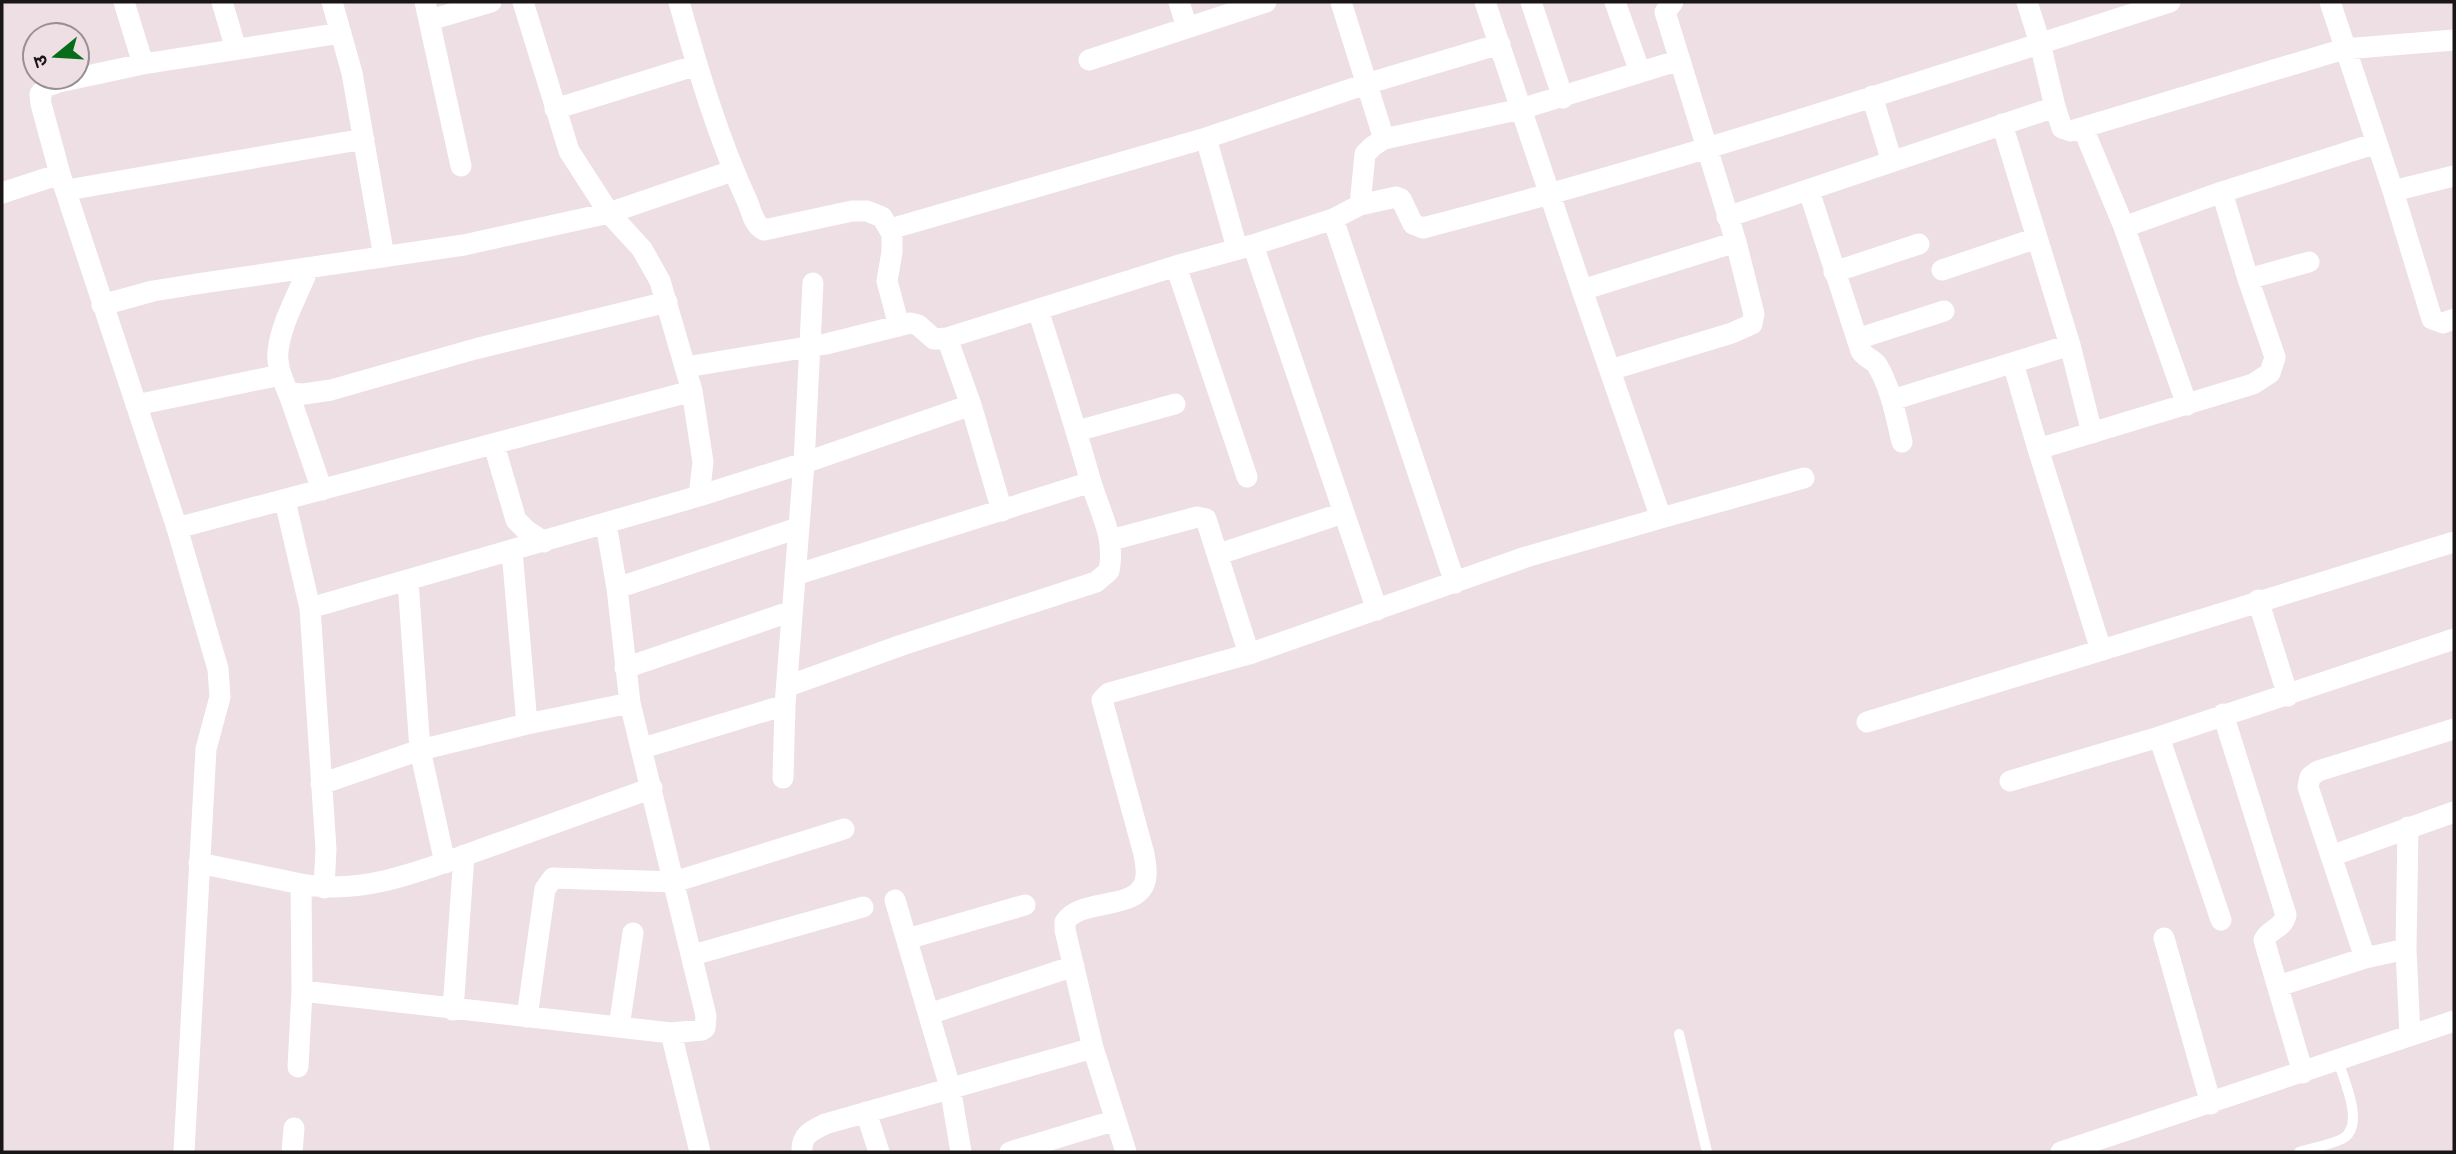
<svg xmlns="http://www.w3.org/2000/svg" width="2456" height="1154" font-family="'Space Grotesk','Noto Sans Devanagari',sans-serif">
<rect width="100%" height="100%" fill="#eddfe4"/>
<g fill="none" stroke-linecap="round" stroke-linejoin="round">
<path stroke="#fff" stroke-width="10" d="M 1679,1034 L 1707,1152
M 2299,1152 C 2313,1148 2329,1145 2342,1139 C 2366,1127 2344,1080 2338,1061"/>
<path stroke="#fff" stroke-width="21" d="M 124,2 L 143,64
M 222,2 L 236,49
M 332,2 L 352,73 L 384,257
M 425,2 L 461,166
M 523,2 L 569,151 L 609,213 L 642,249 L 660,281 L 692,391 L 703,462 L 699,496
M 679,2 C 698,70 718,138 748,203 C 752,213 754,225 764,230 L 852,211 L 867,211 L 882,217 L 892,234 L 892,252 L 887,281 L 899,326
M 1179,2 L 1187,28
M 1341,2 L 1384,139 L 1373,146 L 1365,154 L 1360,205
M 1485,2 L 1582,290
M 1531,2 L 1563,98
M 1615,2 L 1640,72
M 2027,2 L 2040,43 L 2055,107
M 2330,2 L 2393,191 L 2432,319 L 2443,323 L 2454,319
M 430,20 L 491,2
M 1089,60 L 1266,2
M 1872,96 L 1892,162
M 555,109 L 697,65
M 2002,124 L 2070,345 L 2092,433
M 2083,128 L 2124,227 L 2187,405
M 1206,138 L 1237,248
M 1384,139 L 1521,109 L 1680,60
M 67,190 L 364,139
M 1809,191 L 1861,351 C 1865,358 1873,359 1877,365 C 1891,388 1896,417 1902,442
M 2393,191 L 2454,176
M 2,193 L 60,174
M 1727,217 L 2055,107 L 2062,128 L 2071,131 L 2344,49 L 2454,40
M 1333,219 L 1455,583
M 2124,227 L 2222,192 L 2377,143
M 890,229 L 1206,138 L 1366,84 L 1500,44
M 1253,245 L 1377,610
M 1176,266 L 1247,477
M 308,269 C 298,295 281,323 278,351 C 276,370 286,385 292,403 C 302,432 312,461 322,490
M 1942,270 L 2037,238
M 1834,272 L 1919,244
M 2248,279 L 2309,262
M 102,305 L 153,291 L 203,283 L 464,245 L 609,213 L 732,171
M 947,338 L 971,405 L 1002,511
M 1857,339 L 1944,311
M 2013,363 L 2038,449 L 2101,650
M 686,367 L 826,344 L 910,323 L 918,325 L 934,339 L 947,338 L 1176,266 L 1253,245 L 1333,219 L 1360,205 L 1396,197 L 1401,199 L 1413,224 L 1423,228 C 1675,163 1922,81 2170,2
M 1610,370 L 1732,333 L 1752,324 L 1754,314 L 1736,242
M 289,393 L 304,394 L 331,390 L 475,349 L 667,302
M 1892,400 L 2070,345
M 136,405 L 280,375
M 1077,431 L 1175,404
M 494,445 L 516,520 L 526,530 L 544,542
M 2038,449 L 2253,384 L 2270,373 L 2275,357 L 2248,279 L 2222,192
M 285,501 L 310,608 L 326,849 L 324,888
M 1661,518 L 1804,478
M 606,524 L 617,588
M 177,528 L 692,391
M 1111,540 L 1197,517 L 1206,519 L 1249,654
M 512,551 L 527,724
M 1219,554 L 1343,513
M 795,575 L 1091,482
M 408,581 L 420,750 L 445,863
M 2258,600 L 2288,696
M 310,608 L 699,496 L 804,463 L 971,405
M 625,668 L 792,611
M 788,686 L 902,645 L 1096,582 L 1109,571 C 1116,536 1099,511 1090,479 C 1074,422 1056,366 1038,310
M 2223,714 L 2286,915 C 2283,929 2269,929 2264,940 L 2303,1073
M 1867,722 L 2454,542
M 2159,737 L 2221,920
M 643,748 L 785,705
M 783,778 L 785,705 L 804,463 L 813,283
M 2010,781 L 2159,737 L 2454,639
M 321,784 L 420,750 L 527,724 L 630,703
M 652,788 C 602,806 552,824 502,842 C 438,864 369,897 301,884 L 302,991 L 671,1033
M 2408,827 L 2406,949 L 2410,1036
M 2331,856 L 2454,812
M 199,863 L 301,884
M 895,900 L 950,1087 L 961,1152
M 2164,938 L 2211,1104
M 907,939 L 1025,905
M 693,955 L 863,907
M 2365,958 L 2308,787 L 2310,777 L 2318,771 L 2454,729
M 2278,986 L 2365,958 L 2406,949
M 453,1010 L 464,855
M 929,1014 L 1074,966
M 527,1017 L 545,889 L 553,878 L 674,882 L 844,829
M 619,1027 L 633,933
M 298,1067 L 302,991
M 866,1112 L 879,1152
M 184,1152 L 206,749 L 220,697 L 218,669 L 177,528 L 60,174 L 41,104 L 40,94 L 47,86 L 59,82 L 143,64 L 341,33
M 292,1152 L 294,1128
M 700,1152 L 671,1033 L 702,1030 L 705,1028 L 706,1016 L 630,703 L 617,588 L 798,528
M 802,1152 C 801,1135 811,1131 825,1124 L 1093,1048
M 1010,1152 L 1116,1120
M 1126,1152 L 1093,1048 L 1065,930 L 1065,922 C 1081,896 1143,913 1146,876 C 1147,869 1145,861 1144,854 L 1102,700 L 1109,693 L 1249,654 L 1526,557 L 1661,518 L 1582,290 L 1736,242 L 1665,12 L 1673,2
M 2061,1152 L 2454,1021"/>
</g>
<rect width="2456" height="1154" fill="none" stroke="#1a1517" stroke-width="7"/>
<g transform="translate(56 56) rotate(252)"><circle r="33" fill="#eddfe4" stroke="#998e92" stroke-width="2"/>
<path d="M0-5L12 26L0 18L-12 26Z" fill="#076d1b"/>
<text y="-10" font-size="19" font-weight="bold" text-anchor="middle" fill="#1a1517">उ</text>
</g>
</svg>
